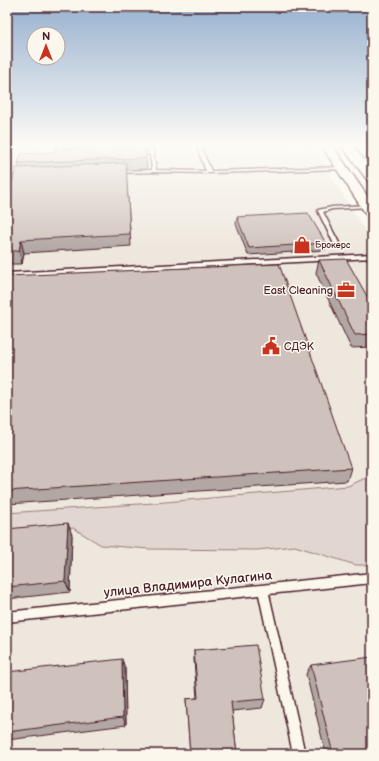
<svg xmlns="http://www.w3.org/2000/svg" width="379" height="761" font-family="'Balsamiq Sans',sans-serif">
<rect width="100%" height="100%" fill="#fbf7ec"/>
<filter id="ink" filterUnits="userSpaceOnUse"><feTurbulence type="fractalNoise" baseFrequency=".025" numOctaves="2"/><feDisplacementMap in="SourceGraphic" scale="8" xChannelSelector="R" yChannelSelector="G"/><feConvolveMatrix kernelMatrix="1 2 1 2 8 2 1 2 1" color-interpolation-filters="sRGB"/></filter>
<g filter="url(#ink)">
<path fill="#eee7de" d="M 7,145 L 312,145 L 372,242 L 372,754 L 7,754 Z"/>
<path fill="#e2d7d0" stroke="#967b7e" d="M 372,475 L 372,565 L 356,565 L 295,546 L 257,550 L 149,549 L 101,545 L 73,528 L 7,532 L 7,513 L 154,503 L 348,486 Z"/>
<g fill="none" stroke-linecap="round" stroke-linejoin="round">
<g stroke="#4a1f2b" stroke-width="3">
<path id="service" d="M 196,145 L 200,145 L 211,171 L 343,167 L 345,168 L 343,169 L 209,173 L 154,172 L 118,173 L 116,172 L 118,171 L 152,170 L 150,154 L 136,154 L 134,153 L 136,152 L 149,152 L 149,149 L 151,148 L 153,149 L 156,170 L 206,171 Z
M 348,145 L 369,145 L 371,146 L 369,147 L 347,147 L 346,146 Z
M 25,175 L 25,176 L 23,177 L 7,178 L 7,176 Z
M 7,190 L 10,191 L 9,194 L 7,194 Z
M 368,205 L 370,205 L 370,207 L 332,209 L 323,212 L 339,243 L 336,245 L 334,244 L 318,211 L 318,210 L 332,207 Z
M 372,254 L 372,258 L 7,277 L 7,273 Z
M 372,573 L 372,583 L 269,594 L 305,754 L 293,754 L 259,595 L 7,622 L 7,612 Z"/>
</g>
<g stroke="#4a1f2b" stroke-width="3">
<path id="secondary" d="M 321,145 L 332,145 L 372,203 L 372,217 L 367,216 Z
M 341,145 L 352,145 L 372,170 L 372,182 L 368,181 Z"/>
</g>
<use href="#service" fill="#fbf7ec" fill-rule="evenodd"/>
<use href="#secondary" fill="#fbf7ec" fill-rule="evenodd"/>
<path stroke="#4a1f2b" stroke-width="1" d="M 333,145 L 372,201"/>
</g>
<path fill="#b2a7a2" stroke="#4a1f2b" d="M 57,145 L 147,145 L 147,148 L 145,148 L 147,169 L 126,170 L 131,246 L 24,253 L 22,264 L 7,264 L 7,201 L 19,167 L 18,163 L 55,152 Z
M 370,145 L 372,145 L 372,150 L 370,148 L 371,145 Z
M 237,217 L 326,243 L 325,250 L 248,255 L 236,224 Z
M 319,260 L 372,305 L 372,347 L 351,348 L 316,273 Z
M 7,276 L 351,468 L 347,481 L 7,504 Z
M 7,529 L 72,535 L 70,592 L 7,599 Z
M 194,650 L 265,699 L 262,708 L 232,711 L 237,754 L 190,754 L 186,699 L 197,698 L 194,660 Z
M 311,665 L 372,754 L 326,754 L 306,674 Z
M 125,668 L 126,725 L 7,740 L 7,672 Z"/>
<path fill="#918884" stroke="#4a1f2b" d="M 64,145 L 66,154 L 61,146 Z
M 21,240 L 24,253 L 22,264 L 19,251 Z
M 68,523 L 72,535 L 70,592 L 65,581 Z
M 122,659 L 125,668 L 126,725 L 123,717 Z"/>
<path fill="#cfc2bc" stroke="#4a1f2b" d="M 57,145 L 64,145 L 61,146 L 64,149 L 145,146 L 146,158 L 18,163 L 21,154 L 55,152 Z
M 126,163 L 130,234 L 21,240 L 19,251 L 7,251 L 7,201 L 16,168 Z
M 308,213 L 326,243 L 249,248 L 237,217 Z
M 346,259 L 372,305 L 372,334 L 355,335 L 319,260 Z
M 279,264 L 351,468 L 7,491 L 7,276 Z
M 68,523 L 65,581 L 7,587 L 7,529 Z
M 256,645 L 265,699 L 231,702 L 237,754 L 190,754 L 186,699 L 198,698 L 194,650 Z
M 372,657 L 372,754 L 333,754 L 311,665 Z
M 122,659 L 123,717 L 7,732 L 7,672 Z"/>
</g>
<linearGradient id="sky" x2="0" y2="1"><stop stop-color="#97b1cf"/><stop offset="0.58" stop-color="#fdfbf6"/><stop offset="1" stop-color="#fdfbf6" stop-opacity="0"/></linearGradient>
<rect width="379" height="251" fill="url(#sky)"/>
<defs>
<g id="shop-bare" transform="scale(1.38)"><path d="M-5-2.5h2.3a2.7 3.5 0 0 1 5.4 0H5L5.5 6h-11ZM-1.5-2.5h3a1.5 2.3 0 0 0-3 0Z" fill="#c8321e" stroke="#fbf7ec" stroke-width="2.5" paint-order="stroke"/></g>
<g id="office-bare" transform="scale(1.38)"><path d="M-6-3h4V-5.5h4V-3h4V5H-6ZM-1-4.5V-3h2v-1.5ZM-6 0V1H6V0Z" fill="#c8321e" stroke="#fbf7ec" stroke-width="2.5" paint-order="stroke"/></g>
<g id="civic-bare" transform="scale(1.38)"><path d="M-.6-6.5H3V-4.5H.6V-3L4-1V1h2V6H-6V1h2V-1L-.6-3ZM-1.2 2.5V6h2.4V2.5Z" fill="#c8321e" stroke="#fbf7ec" stroke-width="2.5" paint-order="stroke"/></g>
</defs>
<g fill-rule="evenodd">
<use href="#shop-bare" x="302" y="245"/>
<use href="#office-bare" x="346" y="290"/>
<use href="#civic-bare" x="271" y="346"/>
</g>
<g text-anchor="middle" dominant-baseline="central" stroke-width="3" stroke-linejoin="round" paint-order="stroke">
<g font-size="9" fill="#4a1f2b" stroke="#fbf7ec" text-anchor="start">
<text x="315" y="245">Брокерс</text>
</g>
<g font-size="11" fill="#4a1f2b" stroke="#fbf7ec" text-anchor="end">
<text x="333" y="290">East Cleaning</text>
<text x="284" y="346" text-anchor="start">СДЭК</text>
</g>
<g font-size="13" fill="#4a1f2b" stroke="#fbf7ec">
<text transform="translate(188 584) rotate(-6)">улица Владимира Кулагина</text>
</g>
</g>
<rect width="379" height="761" fill="none" stroke="#fbf7ec" stroke-width="24"/>
<rect x="12" y="12" width="355" height="737" fill="none" stroke="#4a1f2b" stroke-width="1.5" filter="url(#ink)"/>
<g transform="translate(46 46)"><circle r="19" fill="#fbf7ec" stroke="#b4a19f"/>
<path d="M0-3L7 15L0 10L-7 15Z" fill="#c8321e"/>
<text y="-6" font-size="11" font-weight="bold" text-anchor="middle" fill="#4a1f2b">N</text>
</g>
</svg>
